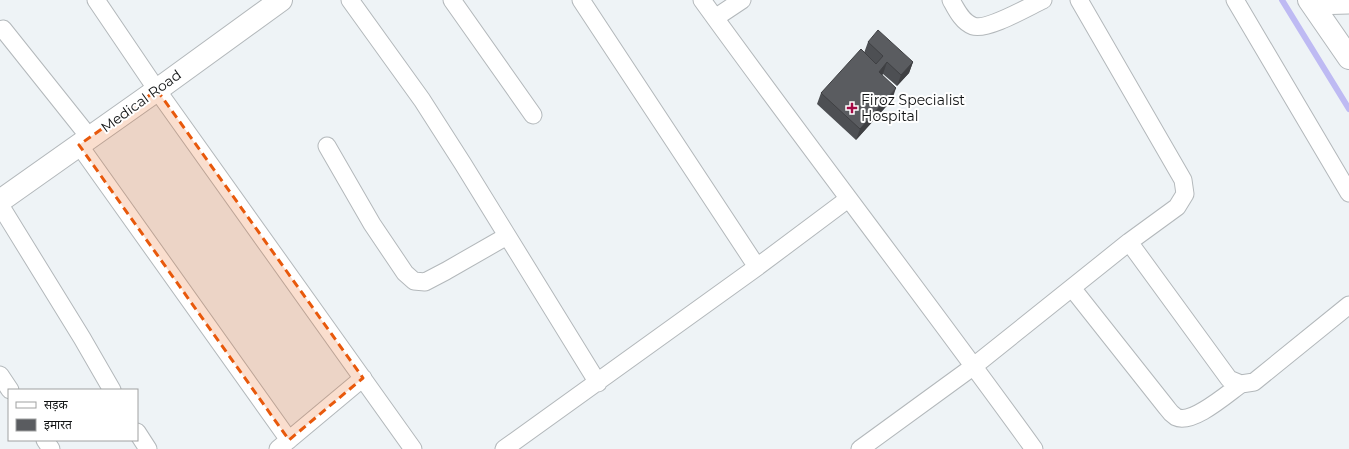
<svg xmlns="http://www.w3.org/2000/svg" width="1349" height="449" font-family="Montserrat,'Noto Sans Devanagari',sans-serif">
<rect width="100%" height="100%" fill="#eef3f6"/>
<g fill="none" stroke-linecap="round" stroke-linejoin="round">
<path stroke="#bebaf3" stroke-width="6" d="M 1282,0 L 1349,109"/>
<g stroke="#b3b8bb" stroke-width="19">
<path id="street" d="M 96,0 L 157,90 L 413,449
M 350,0 L 422,100 L 463,164 L 598,383
M 452,0 L 533,115
M 581,0 L 757,267
M 702,0 C 811,151 925,298 1034,449
M 951,0 C 956,9 962,22 973,26 C 987,31 1028,7 1043,0
M 1079,0 L 1183,180 L 1185,194 L 1177,207 L 1129,242
M 1235,0 L 1349,193
M 1313,6 L 1349,5
M 715,18 L 742,0
M 3,29 L 90,138
M 79,145 L 289,440
M 327,146 L 372,224 L 405,273 L 414,281 L 425,282 L 446,271 L 507,236
M 0,205 L 82,338 L 112,390
M 1072,288 L 1167,408 C 1169,411 1173,415 1176,417 C 1192,425 1227,394 1241,384
M 0,375 L 10,390
M 137,432 L 148,449
M 45,440 L 51,449
M 278,449 L 363,378
M 504,449 L 757,267 L 848,199
M 860,449 L 974,366 L 1129,242 L 1229,379 L 1241,384 L 1254,382 L 1349,305"/>
</g>
<g stroke="#b3b8bb" stroke-width="24">
<path id="secondary" d="M 1309,0 L 1349,58
M 0,201 L 157,90 L 281,0"/>
</g>
<use href="#street" stroke="#fff" stroke-width="17"/>
<use href="#secondary" stroke="#fff" stroke-width="22"/>
</g>
<path fill="#4d4f53" d="M 868,42 L 913,62 L 909,73 L 897,86 L 883,74 L 882,75 L 892,100 L 856,140 L 817,104 L 821,93 L 864,53 Z"/>
<path fill="#3f4043" d="M 887,62 L 883,74 L 874,83 L 879,72 Z
M 913,62 L 909,73 L 897,86 L 901,75 Z
M 896,88 L 892,100 L 856,140 L 860,129 Z"/>
<path fill="#5a5c60" stroke="#3f4043" d="M 878,30 L 913,62 L 901,75 L 887,62 L 879,72 L 896,88 L 860,129 L 821,93 L 861,49 L 876,64 L 883,56 L 868,42 Z"/>
<path fill="#e8590c" fill-opacity="0.2" stroke="#e8590c" stroke-width="3" stroke-dasharray="8 5" stroke-linejoin="round" d="M 157,90 L 363,378 L 289,440 L 79,145 Z"/>
<path fill="#a30a45" stroke="#fff" stroke-width="1.5" d="M850 102h4v4h4v4h-4v4h-4v-4h-4v-4h4z"/>
<g text-anchor="middle" dominant-baseline="central" stroke-width="4" stroke-linejoin="round" paint-order="stroke">
<g font-size="14" fill="#111314" stroke="#fff" text-anchor="start">
<text x="861" y="100">Firoz Specialist<tspan x="861" dy="16">Hospital</tspan></text>
</g>
<g font-size="14" fill="#111314" stroke="#fff">
<text transform="translate(141 101) rotate(-36)">Medical Road</text>
</g>
</g>
<rect x="8" y="389" width="130" height="52" fill="#ffffff" stroke="#a0a1a1"/>
<rect x="16" y="402" width="20" height="6" fill="#ffffff" stroke="#a0a1a1"/>
<text x="44" y="409" font-size="12" fill="#111314">सड़क</text>
<rect x="16" y="419" width="20" height="12" fill="#5a5c60" stroke="#a0a1a1"/>
<text x="44" y="429" font-size="12" fill="#111314">इमारत</text>
</svg>
